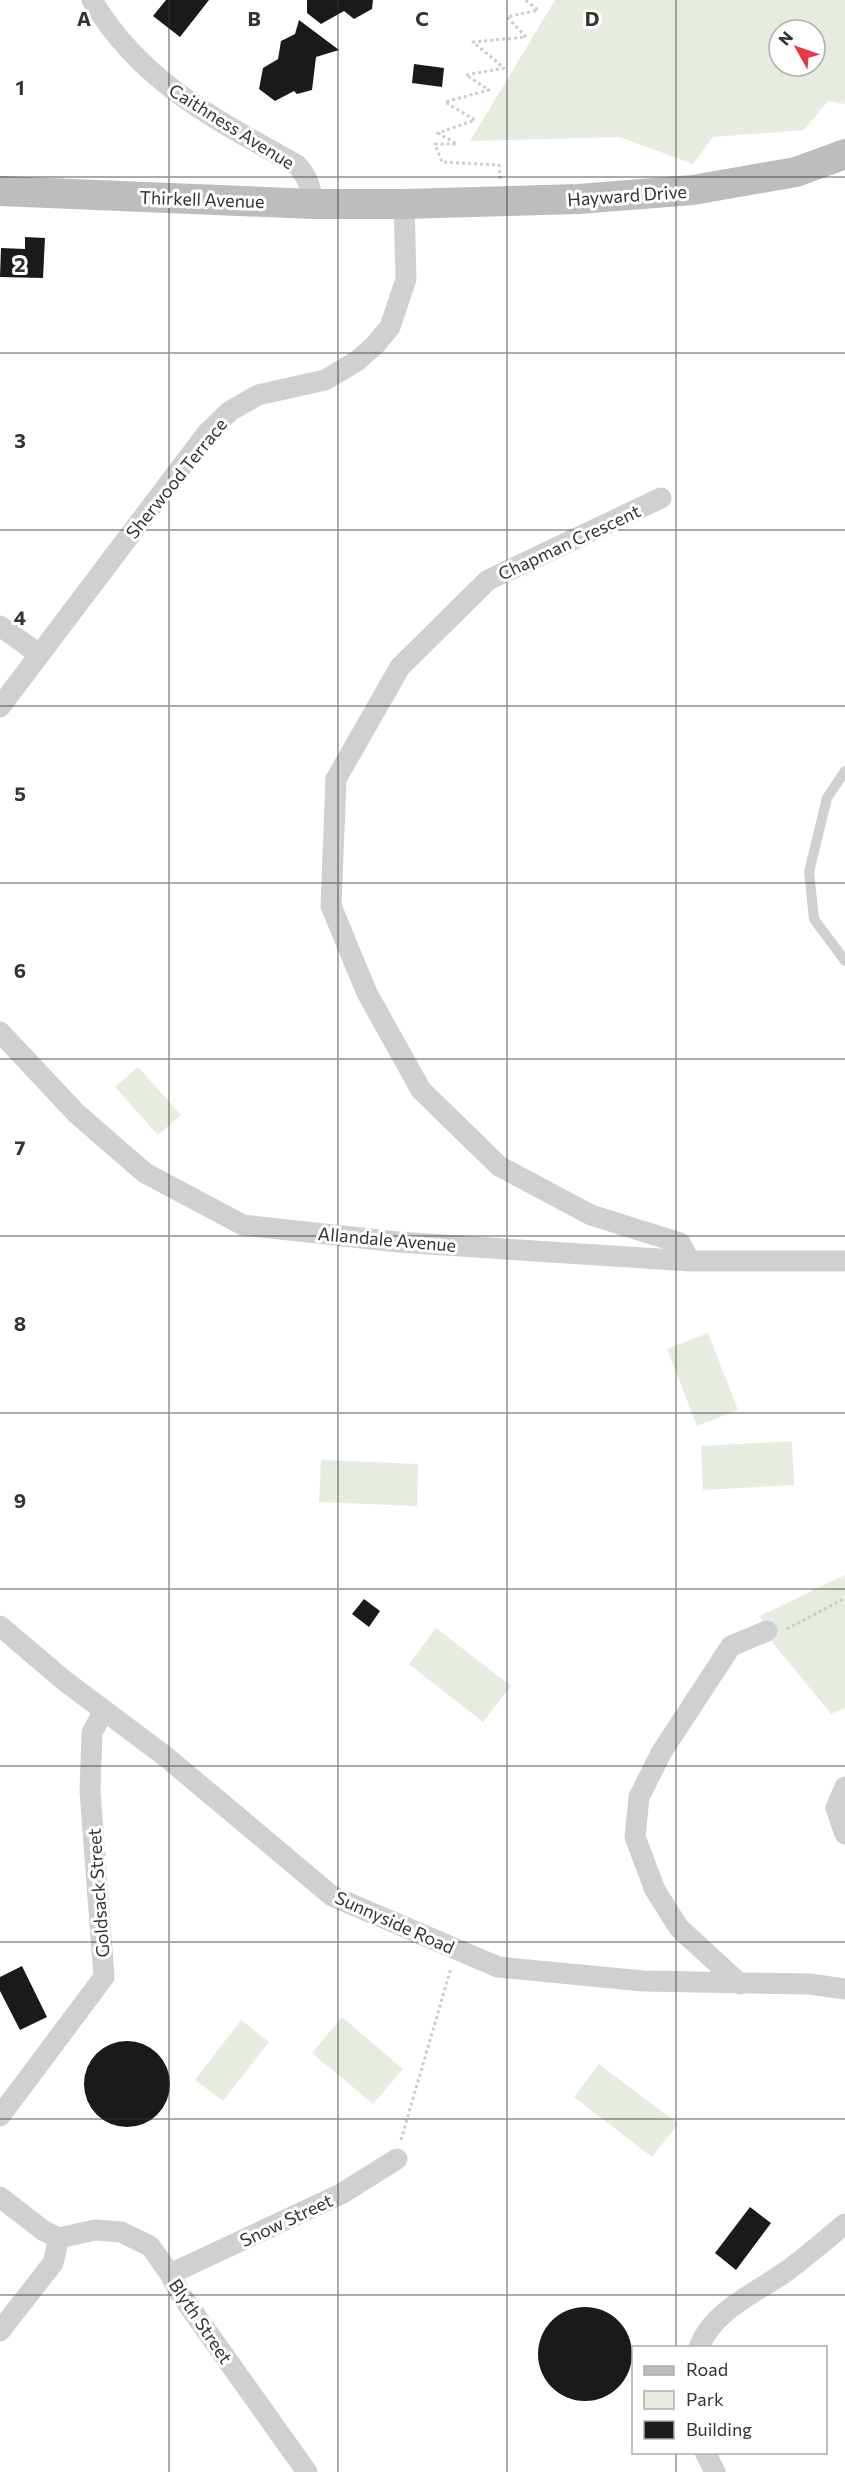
<svg xmlns="http://www.w3.org/2000/svg" width="845" height="2472" font-family="Commissioner,sans-serif">
<rect width="100%" height="100%" fill="#fff"/>
<path fill="#e6ecdf" fill-rule="evenodd" d="M 555,0 L 845,0 L 845,104 L 828,101 L 804,130 L 713,137 L 693,164 L 620,137 L 470,141 ZM 779,30 L 815,30 L 815,66 L 779,66 Z
M 138,1067 L 181,1115 L 158,1135 L 115,1087 Z
M 708,1333 L 738,1410 L 697,1426 L 667,1349 Z
M 792,1441 L 794,1485 L 703,1490 L 701,1446 Z
M 321,1460 L 418,1464 L 417,1506 L 319,1502 Z
M 845,1575 L 845,1708 L 831,1714 L 773,1643 L 760,1616 Z
M 436,1628 L 511,1686 L 483,1722 L 409,1664 Z
M 342,2017 L 403,2069 L 373,2104 L 312,2053 Z
M 241,2020 L 269,2042 L 223,2101 L 195,2080 Z
M 599,2064 L 678,2124 L 652,2157 L 574,2097 Z"/>
<path fill="#1a1a1a" d="M 166,0 L 209,0 L 180,37 L 153,16 Z
M 307,0 L 373,0 L 372,9 L 354,19 L 344,11 L 321,24 L 307,13 Z
M 299,20 L 339,50 L 316,57 L 312,90 L 297,94 L 294,91 L 275,101 L 259,89 L 263,68 L 278,59 L 281,41 L 295,34 Z
M 414,64 L 444,68 L 442,87 L 412,83 Z
M 25,237 L 45,238 L 43,278 L 0,277 L 1,248 L 25,249 Z
M 364,1599 L 380,1611 L 369,1627 L 352,1614 Z
M 22,1966 L 47,2017 L 20,2030 L 0,1991 L 0,1977 Z
M84 2084a43 43 0 1 1 86 0a43 43 0 1 1-86 0Z
M 750,2207 L 771,2223 L 736,2270 L 715,2253 Z
M538 2354a47 47 0 1 1 94 0a47 47 0 1 1-94 0Z"/>
<g fill="none" stroke-linecap="round" stroke-linejoin="round">
<path stroke="#cdcdcd" stroke-width="3" stroke-dasharray="3 3" stroke-linecap="butt" d="M 500,179 L 499,165 L 442,162 L 435,144 L 457,144 L 438,133 L 475,120 L 445,102 L 489,90 L 466,75 L 504,68 L 473,42 L 526,37 L 507,17 L 538,10 L 525,0
M 787,1629 L 845,1598
M 401,2140 L 451,1968"/>
<path stroke="#d0d0d0" stroke-width="10" d="M 845,771 L 827,798 L 809,872 L 814,919 L 845,961"/>
<path stroke="#d0d0d0" stroke-width="21" d="M 92,0 C 141,83 217,120 297,165 C 308,177 311,188 313,204
M 661,498 L 488,580 L 400,667 L 336,779 L 331,906 L 367,993 L 421,1090 L 499,1166 L 591,1215 L 680,1243 L 690,1261
M 0,626 L 39,654
M 0,707 L 207,433 L 230,411 L 258,395 L 325,380 L 357,361 L 375,345 L 390,327 L 406,279 L 404,204
M 0,1032 L 76,1113 L 145,1173 L 243,1225 L 398,1242 L 690,1261 L 845,1261
M 0,1626 L 66,1682 L 165,1756 L 332,1896 L 498,1967 L 643,1981 L 810,1984 L 845,1989
M 845,1787 L 836,1808 L 845,1834
M 740,1984 L 679,1928 L 655,1890 L 635,1837 L 639,1797 L 661,1753 L 731,1646 L 767,1631
M 0,2116 L 104,1977 L 90,1791 L 92,1733 L 104,1710
M 0,2197 L 44,2231 L 59,2238
M 59,2238 L 95,2230 L 121,2232 L 150,2246 L 170,2274 L 181,2295 L 307,2472
M 170,2274 L 341,2194 L 397,2159
M 0,2331 L 53,2263 L 59,2238
M 699,2348 C 711,2312 755,2293 784,2273 C 805,2258 825,2240 845,2224
M 705,2452 L 715,2472"/>
<path stroke="#bdbdbd" stroke-width="30" d="M 0,191 L 313,204 L 404,204 L 578,199 L 693,190 L 796,172 L 845,154"/>
</g>
<path fill="none" stroke="#333" stroke-width="1.5" stroke-opacity="0.55" d="M 169,0 L 169,2472M 338,0 L 338,2472M 507,0 L 507,2472M 676,0 L 676,2348M 0,177 L 845,177M 0,353 L 845,353M 0,530 L 845,530M 0,706 L 845,706M 0,883 L 845,883M 0,1059 L 845,1059M 0,1236 L 845,1236M 0,1413 L 845,1413M 0,1589 L 845,1589M 0,1766 L 845,1766M 0,1942 L 845,1942M 0,2119 L 845,2119M 0,2295 L 845,2295M 676,2452 L 676,2472"/>
<g text-anchor="middle" dominant-baseline="central" stroke-width="6" stroke-linejoin="round" paint-order="stroke">
<g font-size="18" fill="#333" stroke="#fff">
<text transform="translate(232 126) rotate(32)">Caithness Avenue</text>
<text transform="translate(627 195) rotate(-4)">Hayward Drive</text>
<text transform="translate(202 199) rotate(2)">Thirkell Avenue</text>
<text transform="translate(176 478) rotate(-51)">Sherwood Terrace</text>
<text transform="translate(569 542) rotate(-25)">Chapman Crescent</text>
<text transform="translate(387 1239) rotate(5)">Allandale Avenue</text>
<text transform="translate(98 1893) rotate(-94)">Goldsack Street</text>
<text transform="translate(395 1922) rotate(24)">Sunnyside Road</text>
<text transform="translate(286 2220) rotate(-25)">Snow Street</text>
<text transform="translate(201 2321) rotate(56)">Blyth Street</text>
</g>
</g>
<g font-size="20" text-anchor="middle" font-weight="bold" fill="#333" stroke="#fff" stroke-width="6" stroke-linejoin="round" paint-order="stroke">
<text x="84" y="26">A</text>
<text x="254" y="26">B</text>
<text x="422" y="26">C</text>
<text x="592" y="26">D</text>
<text x="20" y="95">1</text>
<text x="20" y="272">2</text>
<text x="20" y="448">3</text>
<text x="20" y="625">4</text>
<text x="20" y="801">5</text>
<text x="20" y="978">6</text>
<text x="20" y="1155">7</text>
<text x="20" y="1331">8</text>
<text x="20" y="1508">9</text>
</g>
<rect x="632" y="2346" width="195" height="108" fill="#ffffff" stroke="#adadad" stroke-width="1.5"/>
<rect x="644" y="2366" width="30" height="9" fill="#bdbdbd" stroke="#adadad" stroke-width="1.5"/>
<text x="686" y="2376" font-size="18" fill="#333333">Road</text>
<rect x="644" y="2391" width="30" height="18" fill="#e6ecdf" stroke="#adadad" stroke-width="1.5"/>
<text x="686" y="2406" font-size="18" fill="#333333">Park</text>
<rect x="644" y="2421" width="30" height="18" fill="#1a1a1a" stroke="#adadad" stroke-width="1.5"/>
<text x="686" y="2436" font-size="18" fill="#333333">Building</text>
<g transform="translate(797 48) rotate(310)"><circle r="28" fill="#ffffff" stroke="#adadad" stroke-width="1.5"/>
<path d="M0-4.5L10 22L0 15L-10 22Z" fill="#e63946"/>
<text y="-9" font-size="16" font-weight="bold" text-anchor="middle" fill="#333333">N</text>
</g>
</svg>
